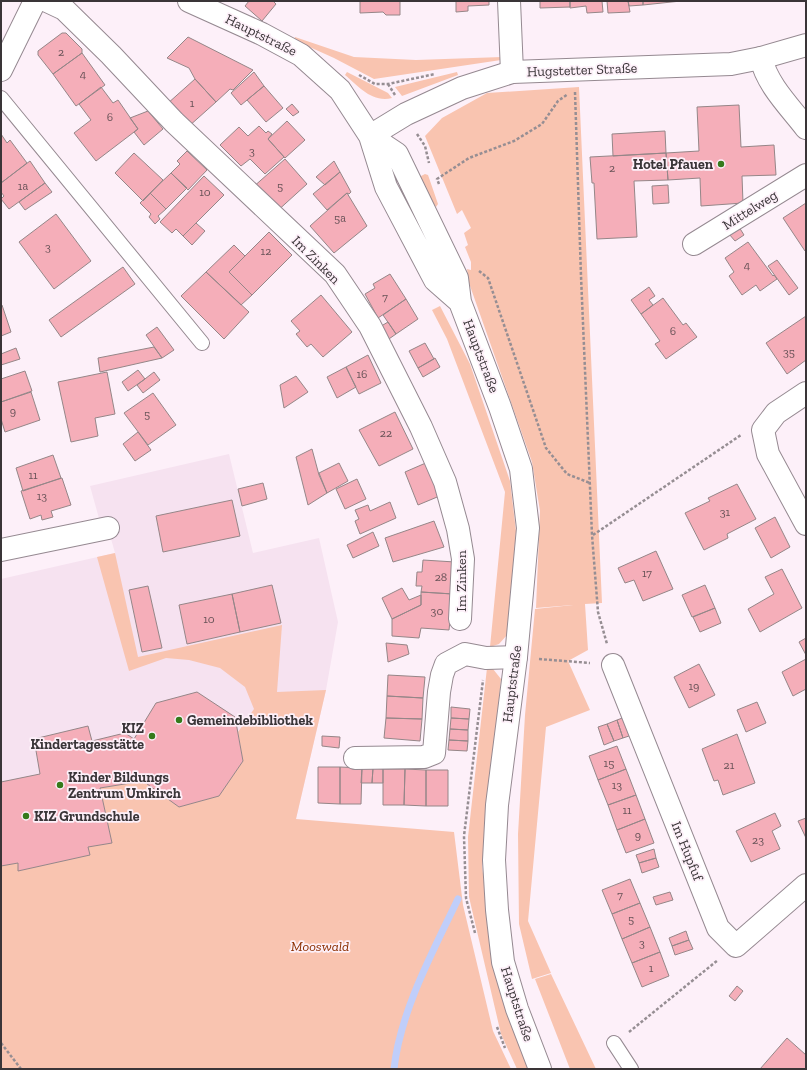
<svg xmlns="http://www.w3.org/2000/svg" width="807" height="1070" font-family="'Zilla Slab',serif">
<rect width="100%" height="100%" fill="#fdf0f9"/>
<path fill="#f6e2f0" d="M 229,454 L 253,553 L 319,538 L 338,622 L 326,690 L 296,819 L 1,963 L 1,579 L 115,553 L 108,528 L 100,522 L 90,486 Z"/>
<path fill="#f9c4b0" d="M 295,37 L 354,57 L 416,60 L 502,57 L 501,60 L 374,79 L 334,58 L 294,40 Z
M 347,72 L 388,93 L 392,98 C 372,103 358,86 345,75 Z
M 457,72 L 458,75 L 402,96 L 395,87 Z
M 579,87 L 602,603 L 585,604 L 588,650 L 568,661 L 590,710 L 546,727 L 528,921 L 551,973 L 532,979 L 519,924 L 518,834 L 525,715 L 535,609 L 573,605 L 536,608 L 540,511 L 532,462 L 469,283 L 467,269 L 471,270 L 471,262 L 465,247 L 468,245 L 464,233 L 471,228 L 462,210 L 457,214 L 425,136 L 442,118 L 487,93 Z
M 425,174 L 428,175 L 438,204 L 436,207 L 415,179 Z
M 440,306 L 470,364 L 510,481 L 516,531 L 507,635 L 499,644 L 490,647 L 505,492 L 447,339 L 432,310 Z
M 115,553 L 138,657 L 282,625 L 277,692 L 326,690 L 296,819 L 454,832 L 463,905 L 493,1031 L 511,1069 L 1,1069 L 1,866 L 18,863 L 18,871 L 90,855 L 88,847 L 112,843 L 100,788 L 143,781 L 179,807 L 219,796 L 243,761 L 238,732 L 254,709 L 245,687 L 220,668 L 189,660 L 166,658 L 129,671 L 97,557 Z
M 487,668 L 493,669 L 501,679 L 482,866 L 494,962 L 531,1069 L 517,1069 L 501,1034 L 469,897 L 468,837 Z
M 551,974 L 595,1067 L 596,1069 L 570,1069 L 535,979 Z"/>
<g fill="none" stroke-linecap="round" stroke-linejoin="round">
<path stroke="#c0cefa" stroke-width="7" d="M 394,1069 C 400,1012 433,951 458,899"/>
</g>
<path fill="#f5aeb9" stroke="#958688" d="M 249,1 L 273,1 L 276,4 L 262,21 L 245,6 Z
M 360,1 L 400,1 L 400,15 L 386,15 L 383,12 L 360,13 Z
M 456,1 L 489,1 L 489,5 L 468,6 L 468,11 L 456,12 Z
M 540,1 L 570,1 L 570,7 L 540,8 Z
M 570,1 L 602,1 L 603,12 L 587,13 L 586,6 L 570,8 Z
M 607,1 L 628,1 L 630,12 L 608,13 Z
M 628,1 L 643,1 L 643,5 L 629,6 Z
M 643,1 L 681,1 L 643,5 Z
M 62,33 L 66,33 L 82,49 L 82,53 L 53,74 L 38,55 L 38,51 Z
M 188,37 L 253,70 L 233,90 L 230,89 L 216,102 L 195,79 L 189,68 L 167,58 Z
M 82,53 L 105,85 L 76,106 L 53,74 Z
M 254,72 L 264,86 L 241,105 L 231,93 Z
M 195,79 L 216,102 L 188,127 L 167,104 Z
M 264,86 L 283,108 L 266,122 L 247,100 Z
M 101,87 L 113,103 L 118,100 L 138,129 L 96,161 L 74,133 L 91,120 L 79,104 Z
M 292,104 L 299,112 L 293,116 L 286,109 Z
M 739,105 L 741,147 L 774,145 L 776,175 L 742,176 L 743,203 L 701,206 L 700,178 L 668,180 L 666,153 L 699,151 L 697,107 Z
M 148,111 L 163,129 L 144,145 L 134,132 L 138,129 L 130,118 Z
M 287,121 L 305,140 L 285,158 L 268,139 Z
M 259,126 L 266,133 L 268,131 L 272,134 L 268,139 L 284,157 L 265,174 L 250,159 L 241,166 L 220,145 L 239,127 L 248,136 Z
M 665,131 L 666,153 L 613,156 L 612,134 Z
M 1,134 L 7,143 L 10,140 L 27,163 L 1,183 Z
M 187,151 L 207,170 L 188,190 L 171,173 L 180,164 L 177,161 Z
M 134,153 L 163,180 L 143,201 L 115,173 Z
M 666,153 L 668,180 L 634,181 L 637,237 L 597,239 L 594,183 L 592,183 L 590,157 Z
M 285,159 L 307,184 L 275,213 L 252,188 Z
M 30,161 L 45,183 L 9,209 L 1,199 L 4,196 L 1,192 L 1,183 Z
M 334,161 L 340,172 L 325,185 L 316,177 Z
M 340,172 L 351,192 L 349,194 L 347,193 L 327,210 L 313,194 Z
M 171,173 L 187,188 L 166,209 L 150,193 Z
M 204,176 L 224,195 L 183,236 L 176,229 L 172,233 L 160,222 Z
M 45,183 L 52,192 L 25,210 L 19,202 Z
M 668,185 L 669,203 L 653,204 L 652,186 Z
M 150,193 L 166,209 L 158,216 L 160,219 L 155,224 L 149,217 L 151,214 L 140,203 Z
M 347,193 L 367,226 L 334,253 L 310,226 Z
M 806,203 L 806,250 L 805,251 L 783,218 Z
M 56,214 L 91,261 L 54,289 L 19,242 Z
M 196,223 L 205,231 L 192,245 L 183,236 Z
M 739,227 L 744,235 L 735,241 L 729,234 Z
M 269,232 L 292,255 L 252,295 L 229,272 Z
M 748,242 L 773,276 L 774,275 L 777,279 L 760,291 L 756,285 L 742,295 L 729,276 L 734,272 L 725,258 Z
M 234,245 L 245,256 L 229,272 L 252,295 L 241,305 L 206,272 Z
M 777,260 L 798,288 L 789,295 L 768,266 Z
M 123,267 L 135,284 L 61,337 L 49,320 Z
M 206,272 L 249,312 L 224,339 L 181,296 Z
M 390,274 L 406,299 L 378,318 L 365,294 L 375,288 L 373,284 Z
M 649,287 L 655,296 L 649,300 L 653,305 L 641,314 L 631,300 Z
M 321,295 L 352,332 L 323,357 L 311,344 L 307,347 L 296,334 L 300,331 L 291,321 Z
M 663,298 L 683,325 L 686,323 L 697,337 L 666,359 L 655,344 L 660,341 L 641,314 Z
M 406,299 L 418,319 L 396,334 L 383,315 Z
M 2,305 L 11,332 L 1,336 L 1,306 Z
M 806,316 L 806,360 L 787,374 L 766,343 Z
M 388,322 L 396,334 L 386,341 L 378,328 Z
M 157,327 L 174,350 L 162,358 L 146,335 Z
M 425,343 L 434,359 L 418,368 L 409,351 Z
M 154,347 L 162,358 L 100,372 L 98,358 Z
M 16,348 L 20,359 L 1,365 L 1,354 Z
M 368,355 L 381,383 L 359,394 L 346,367 Z
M 435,358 L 440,367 L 423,377 L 418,368 Z
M 346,367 L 356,387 L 337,398 L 327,377 Z
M 138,370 L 145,379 L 128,391 L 122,382 Z
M 25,371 L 32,391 L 1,402 L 1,379 Z
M 107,372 L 115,414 L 95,418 L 98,436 L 71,442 L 58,382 Z
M 154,372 L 160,380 L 143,393 L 137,385 Z
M 296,376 L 308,392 L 284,408 L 280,385 Z
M 31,392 L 40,420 L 5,432 L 1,419 L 1,402 Z
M 153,393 L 176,425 L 148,445 L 124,413 Z
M 395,412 L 413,449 L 379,466 L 359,430 Z
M 138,432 L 151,450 L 135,461 L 123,444 Z
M 312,449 L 319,475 L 327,493 L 308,505 L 296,457 Z
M 53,455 L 61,478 L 23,491 L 16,468 Z
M 428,462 L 442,495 L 418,505 L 405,472 Z
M 339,463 L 348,481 L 327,493 L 319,473 Z
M 62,478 L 71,505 L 51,511 L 53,517 L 42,520 L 41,515 L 30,519 L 21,491 Z
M 357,479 L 366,499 L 345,509 L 336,489 Z
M 263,483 L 267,499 L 242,506 L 238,489 Z
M 737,484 L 756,519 L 727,534 L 728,538 L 704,550 L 685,513 L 710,501 L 708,498 Z
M 232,500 L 240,536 L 163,552 L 156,516 Z
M 390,502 L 396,518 L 360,534 L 355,521 L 359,519 L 355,510 L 368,505 L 370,511 Z
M 775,517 L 790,547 L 771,558 L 755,528 Z
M 434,521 L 444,547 L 393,562 L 385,538 Z
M 373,532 L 379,546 L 353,558 L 347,545 Z
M 656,551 L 673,589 L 643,601 L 634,580 L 625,583 L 618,568 Z
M 423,560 L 455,562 L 453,594 L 421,592 L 422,586 L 416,586 L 417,572 L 422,572 Z
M 782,569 L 802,608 L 760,632 L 748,609 L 774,594 L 765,577 Z
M 272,585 L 281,623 L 240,632 L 232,594 Z
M 705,585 L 715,608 L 692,617 L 682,595 Z
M 148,586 L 162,648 L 142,652 L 129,590 Z
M 402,588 L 409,600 L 421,595 L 421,605 L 392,619 L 382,598 Z
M 421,592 L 453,594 L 449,630 L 421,628 L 419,638 L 392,636 L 392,619 L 421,605 Z
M 232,594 L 240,632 L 187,644 L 179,605 Z
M 715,608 L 721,623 L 700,632 L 693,617 Z
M 806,638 L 806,655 L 799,642 Z
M 386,643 L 407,645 L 409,654 L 388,662 Z
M 806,659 L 806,689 L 793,696 L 782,672 Z
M 699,664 L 715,695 L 689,708 L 674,677 Z
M 388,675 L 425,677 L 423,698 L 387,696 Z
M 197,692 L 235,717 L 243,761 L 219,796 L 179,807 L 143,781 L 100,788 L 112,843 L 88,847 L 90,855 L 18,871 L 18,863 L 1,866 L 1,782 L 40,774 L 34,739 L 88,726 L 92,741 L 125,733 L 134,739 L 156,703 Z
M 387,696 L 423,698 L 422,719 L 386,718 Z
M 757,702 L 766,723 L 746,732 L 737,710 Z
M 451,707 L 470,709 L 469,719 L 451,718 Z
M 625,717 L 632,735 L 623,738 L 617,720 Z
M 386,718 L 422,719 L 420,741 L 384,738 Z
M 451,718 L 469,719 L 468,730 L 450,729 Z
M 617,720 L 623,738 L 614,741 L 607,724 Z
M 607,724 L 614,741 L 604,745 L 598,727 Z
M 450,729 L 468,730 L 468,741 L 449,740 Z
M 737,734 L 755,783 L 723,795 L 718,780 L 714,781 L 702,749 Z
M 322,736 L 340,737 L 339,748 L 322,746 Z
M 449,740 L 468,741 L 467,751 L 448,750 Z
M 617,746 L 626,769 L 598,780 L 589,756 Z
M 318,767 L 340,767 L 340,804 L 318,803 Z
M 340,767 L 362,768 L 361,804 L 340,804 Z
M 362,768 L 373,768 L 372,783 L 361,783 Z
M 373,768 L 383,769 L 383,783 L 372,783 Z
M 383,769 L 405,769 L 404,805 L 383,805 Z
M 405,769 L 426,770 L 426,806 L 404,805 Z
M 626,769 L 636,795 L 608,805 L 598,780 Z
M 426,770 L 448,770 L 448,806 L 426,806 Z
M 636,795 L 645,819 L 617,830 L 608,805 Z
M 775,813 L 781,826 L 772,831 L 780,849 L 751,862 L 736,831 Z
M 806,818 L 806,838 L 798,821 Z
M 645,819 L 654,843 L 626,853 L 617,830 Z
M 654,849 L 656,858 L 639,863 L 636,855 Z
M 656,858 L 659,867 L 642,873 L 639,863 Z
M 630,879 L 640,903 L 612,914 L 602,890 Z
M 670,892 L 673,900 L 656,905 L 653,897 Z
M 640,903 L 650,927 L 622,939 L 612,914 Z
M 650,927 L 660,952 L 632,963 L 622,939 Z
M 686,931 L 689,940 L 672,946 L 669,938 Z
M 689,940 L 693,949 L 675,955 L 672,946 Z
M 660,952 L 669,976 L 642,987 L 632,963 Z
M 737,986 L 743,991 L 735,1001 L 729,996 Z
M 787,1038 L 806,1055 L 806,1069 L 760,1069 Z"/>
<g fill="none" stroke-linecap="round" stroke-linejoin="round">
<g stroke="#958991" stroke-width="16">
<path id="lane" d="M 1,98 L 202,343
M 614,1043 L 631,1069"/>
</g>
<g stroke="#958991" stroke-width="24">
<path id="street" d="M 47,1 L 64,9 L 111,55 L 174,122 L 335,274 L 370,326 L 421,427 L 445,482 L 458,529 L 463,559 L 460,619
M 509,1 L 512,72
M 761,58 C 767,85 790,107 806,128
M 1,70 L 35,1
M 694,244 L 806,175
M 806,393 L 776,413 L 763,430 L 768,454 L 806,524
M 1,550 L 108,528
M 613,665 L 718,928 L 736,946 L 806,885
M 355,758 L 424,757 L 434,753 L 439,692 L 442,675 L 446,664 L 465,654 L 486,658 L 516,657"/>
</g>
<g stroke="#958991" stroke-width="24">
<path id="secondary" d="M 189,1 L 262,34 L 301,55 L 340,90 L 370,136 L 386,187 L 435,280 L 460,302
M 370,136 L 397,154 L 457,278 L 460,302 L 500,407 L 521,469 L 528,528 L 516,657 L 497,805 L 494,860 L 497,910 L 503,962 L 517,1009 L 540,1069
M 370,136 L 406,114 L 462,88 L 512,72 L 731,64 L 761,58 L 806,45"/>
</g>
<path stroke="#968e93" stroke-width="2.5" stroke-dasharray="3 2" stroke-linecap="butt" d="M 359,75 L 375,84 L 388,84 L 435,74
M 388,84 L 395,95
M 575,92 L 581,276 L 592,535 L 598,612 L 607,644
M 417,134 L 425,146 L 429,163
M 439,184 L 437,179 L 469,158 L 514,141 L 542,124 L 558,101 L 568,94
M 479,271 L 488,278 L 546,448 L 567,474 L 590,483
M 593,535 L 741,435
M 539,659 L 590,663
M 475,933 L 466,898 L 464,836 L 483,680
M 497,1027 L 505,1048
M 629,1032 L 718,960
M 1,1043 L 21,1069"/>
<use href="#lane" stroke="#fff" stroke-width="14"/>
<use href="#street" stroke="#fff" stroke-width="22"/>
<use href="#secondary" stroke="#fff" stroke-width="22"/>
</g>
<g fill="#357a1b" stroke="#fdf0f9" stroke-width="1.5">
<circle cx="721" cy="164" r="4"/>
<circle cx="179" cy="720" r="4"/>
<circle cx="152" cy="736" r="4"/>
<circle cx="60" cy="785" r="4"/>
<circle cx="26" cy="816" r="4"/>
</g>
<g text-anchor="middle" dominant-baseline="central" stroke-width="3.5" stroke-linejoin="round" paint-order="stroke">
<g font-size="12" fill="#695358">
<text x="61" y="52">2</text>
<text x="83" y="74">4</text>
<text x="192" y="103">1</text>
<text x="110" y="117">6</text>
<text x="252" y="151">3</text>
<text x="612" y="168">2</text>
<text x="23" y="186">1a</text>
<text x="280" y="186">5</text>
<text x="205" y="192">10</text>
<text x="340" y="218">5a</text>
<text x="48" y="247">3</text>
<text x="266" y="251">12</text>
<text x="747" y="265">4</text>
<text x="385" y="297">7</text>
<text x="673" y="331">6</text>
<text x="789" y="352">35</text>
<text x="362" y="374">16</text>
<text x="13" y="411">9</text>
<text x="147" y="414">5</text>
<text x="386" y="433">22</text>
<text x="33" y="475">11</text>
<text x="42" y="496">13</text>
<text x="725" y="512">31</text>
<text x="647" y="573">17</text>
<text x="441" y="577">28</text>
<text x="437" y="611">30</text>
<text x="209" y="619">10</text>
<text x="694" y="686">19</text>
<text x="609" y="763">15</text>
<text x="729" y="765">21</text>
<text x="617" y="785">13</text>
<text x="627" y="810">11</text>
<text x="638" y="835">9</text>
<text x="758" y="840">23</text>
<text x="620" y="895">7</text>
<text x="631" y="919">5</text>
<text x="642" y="943">3</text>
<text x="651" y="968">1</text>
</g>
<g font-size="14" fill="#3a3538" stroke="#fdf0f9">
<text transform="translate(261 35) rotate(26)">Hauptstraße</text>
<text transform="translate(582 70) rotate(-2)">Hugstetter Straße</text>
<text transform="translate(750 210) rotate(-32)">Mittelweg</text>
<text transform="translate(316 260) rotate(45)">Im Zinken</text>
<text transform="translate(481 356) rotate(69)">Hauptstraße</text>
<text transform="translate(461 581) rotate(-90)">Im Zinken</text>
<text transform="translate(512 684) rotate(-83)">Hauptstraße</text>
<text transform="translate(687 851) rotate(68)">Im Hupfuf</text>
<text transform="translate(517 1004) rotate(72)">Hauptstraße</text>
</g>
<g font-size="14" font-weight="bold" fill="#3a3538" stroke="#fdf0f9" text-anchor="start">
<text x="713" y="164" text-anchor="end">Hotel Pfauen</text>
<text x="187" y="720">Gemeindebibliothek</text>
<text x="144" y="728" text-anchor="end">KIZ<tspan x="144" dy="16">Kindertagesstätte</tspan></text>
<text x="68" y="777">Kinder Bildungs<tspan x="68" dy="16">Zentrum Umkirch</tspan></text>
<text x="34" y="816">KIZ Grundschule</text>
</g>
<g font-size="14" font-style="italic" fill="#8c2f00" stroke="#fdf0f9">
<text x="320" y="946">Mooswald</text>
</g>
</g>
<rect width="807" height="1070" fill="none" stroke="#3a3538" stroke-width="4"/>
</svg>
